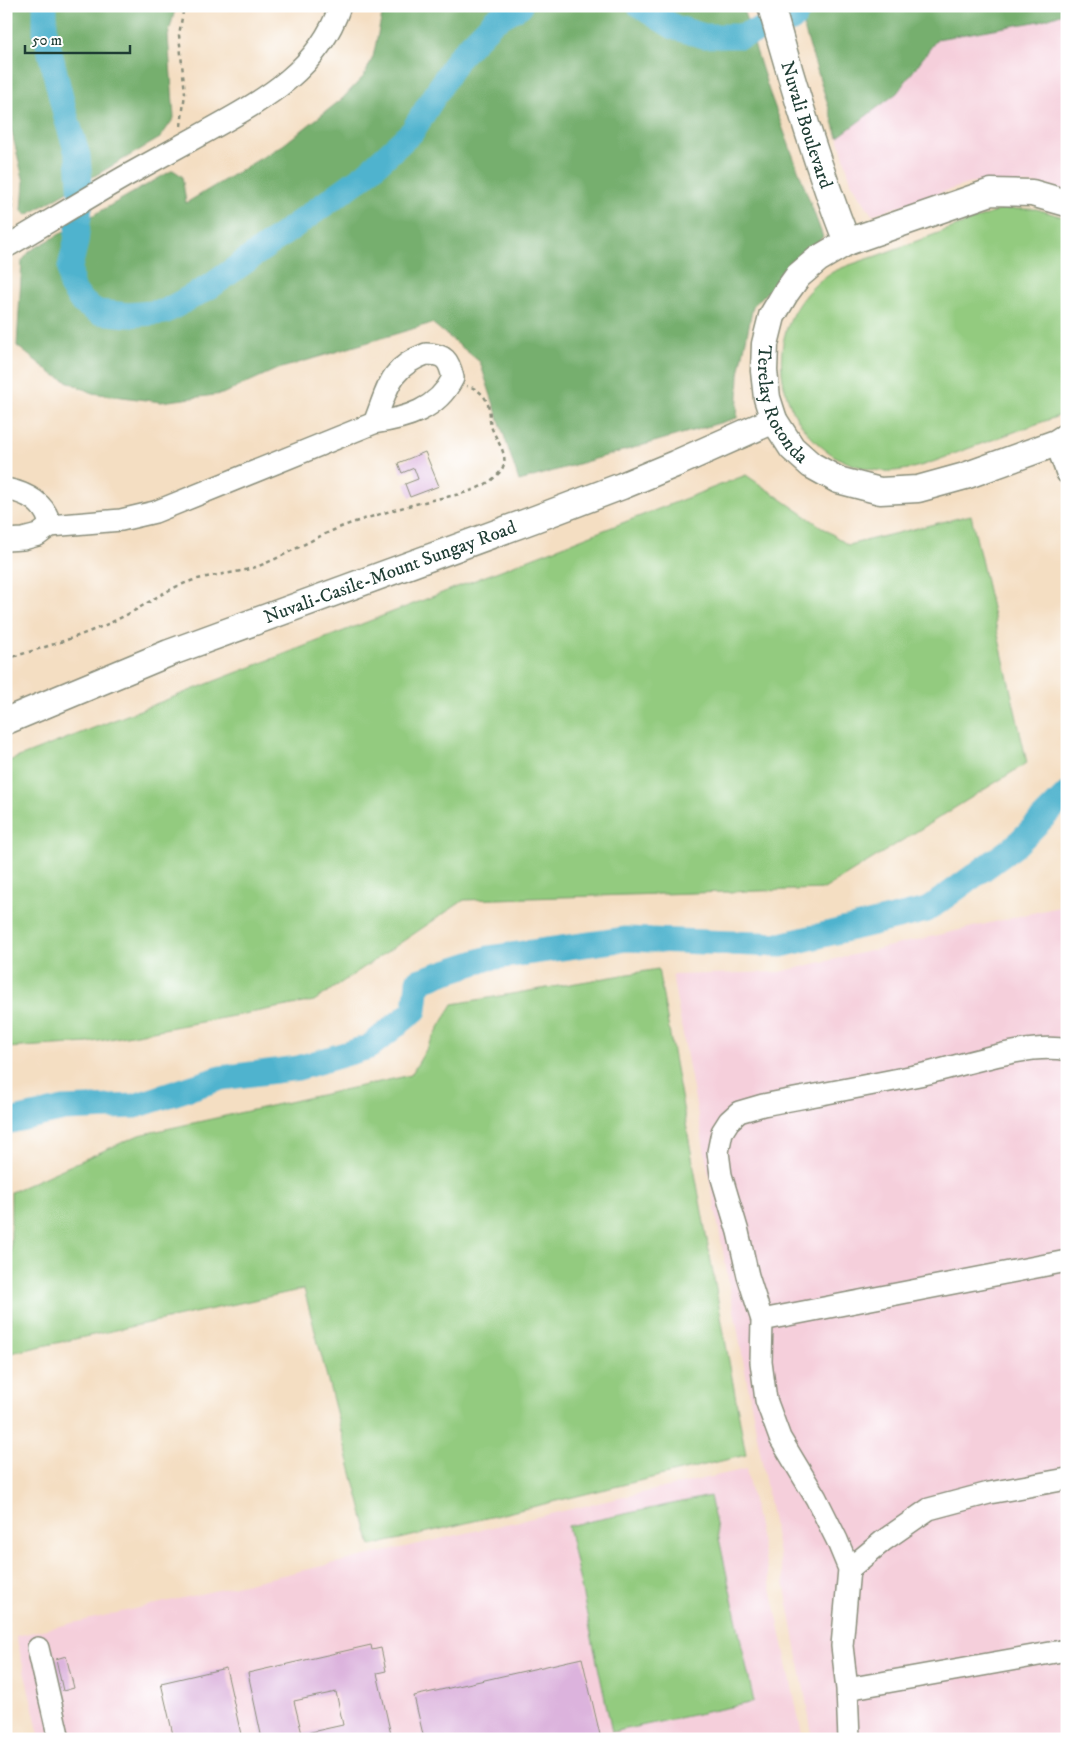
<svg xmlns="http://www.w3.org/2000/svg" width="1073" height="1745" font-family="'IM FELL DW Pica',serif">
<rect width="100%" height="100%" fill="#fff"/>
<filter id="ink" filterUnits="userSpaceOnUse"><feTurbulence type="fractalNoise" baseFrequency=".02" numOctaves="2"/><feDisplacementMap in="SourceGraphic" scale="10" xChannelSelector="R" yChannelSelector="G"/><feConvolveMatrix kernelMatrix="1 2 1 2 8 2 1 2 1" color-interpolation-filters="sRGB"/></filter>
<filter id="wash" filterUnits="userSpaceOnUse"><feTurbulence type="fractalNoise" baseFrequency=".0096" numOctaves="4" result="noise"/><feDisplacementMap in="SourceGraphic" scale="20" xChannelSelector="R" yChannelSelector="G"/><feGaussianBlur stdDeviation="1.12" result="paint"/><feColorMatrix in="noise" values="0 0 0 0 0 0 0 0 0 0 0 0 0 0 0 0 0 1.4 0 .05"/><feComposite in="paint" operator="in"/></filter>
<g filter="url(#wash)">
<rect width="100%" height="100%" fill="#f4dec2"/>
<path fill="#f5cfdb" d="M 1067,12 L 1067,193 L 1045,185 L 974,182 L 872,215 L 851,182 L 838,137 L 897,93 L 937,39 L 1040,21 Z
M 1067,905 L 1067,1739 L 813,1739 L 672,975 L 779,972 Z
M 746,1469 L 803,1739 L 40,1739 L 16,1636 Z"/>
<path fill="#93cb7f" stroke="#59845a" d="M 1003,209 L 1036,209 L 1067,218 L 1067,413 C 1034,425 1000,437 967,449 C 942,458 911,473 883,471 C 781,463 743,332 829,274 C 841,267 865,260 879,255 C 920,240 962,224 1003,209 Z
M 746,475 L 848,545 L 971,515 L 1027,763 L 824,889 L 464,900 L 314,1001 L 88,1043 L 6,1048 L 6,762 Z
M 658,969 L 746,1455 L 371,1546 L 304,1289 L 6,1354 L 11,1315 L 11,1192 L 139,1135 L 411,1075 L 453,1004 Z
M 710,1496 L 754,1702 L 612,1732 L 568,1526 Z"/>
<path fill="#76af6e" stroke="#4a7651" d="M 6,6 L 176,6 L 168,36 L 174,118 L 160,138 L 27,215 L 22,211 L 24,182 L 11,129 L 6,74 Z
M 384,6 L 742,6 L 769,91 L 823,237 L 753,306 L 739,374 L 737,418 L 519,481 L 480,362 L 432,323 L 275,370 L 222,394 L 161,402 L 92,393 L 54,375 L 17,346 L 22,261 L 30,251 L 173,170 L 182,176 L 186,203 L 283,145 L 342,99 L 364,76 L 373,57 Z
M 797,6 L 1067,6 L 1067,12 L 1040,21 L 937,39 L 897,93 L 838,137 Z"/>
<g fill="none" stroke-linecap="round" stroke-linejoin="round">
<path stroke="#4fb3ce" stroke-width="25" d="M 45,6 L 45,32 L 65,114 L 78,156 L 81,198 L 76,242 L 70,267 L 71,286 L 82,302 L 98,312 L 128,315 L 164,312 L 211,286 L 365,175 L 412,132 L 458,58 L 495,20 L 520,6
M 640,6 L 674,27 L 704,36 L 740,36 L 792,20 L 802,6
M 6,1122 L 64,1109 L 135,1106 L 221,1078 L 298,1068 L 369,1047 L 415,1010 L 418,981 L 489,958 L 626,939 L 781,945 L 927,910 L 1015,846 L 1067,794"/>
</g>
<g id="blocks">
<path fill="#dcb3dd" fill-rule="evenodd" d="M 425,452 L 439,486 L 410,497 L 405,484 L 418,479 L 414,468 L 402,473 L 398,463 Z
M 371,1645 L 372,1650 L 381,1648 L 386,1671 L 377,1673 L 392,1739 L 262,1739 L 248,1673 ZM 336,1692 L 343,1725 L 302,1734 L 294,1701 Z
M 66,1656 L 74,1688 L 63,1691 L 56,1659 Z
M 582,1658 L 601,1739 L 424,1739 L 414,1696 Z
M 226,1668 L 242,1739 L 174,1739 L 161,1683 Z"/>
</g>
</g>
<g filter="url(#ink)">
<use href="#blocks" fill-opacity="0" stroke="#8a8e7b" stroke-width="1"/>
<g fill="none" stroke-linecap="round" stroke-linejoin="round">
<g stroke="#8a8e7b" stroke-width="24">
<path id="minor" d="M 6,247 C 45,224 84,200 124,177 C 153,161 182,145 211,129 C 265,99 319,69 340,6
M 426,354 C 445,354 449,360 453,378 C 437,410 406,418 374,423 C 388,389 388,368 426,354 Z
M 1056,443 L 1067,473
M 6,489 C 27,493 47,504 50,526
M 6,540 L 23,539 L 38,535 L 50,526 L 121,520 L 155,512 L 374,423
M 762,1320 L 1067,1261
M 849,1569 L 883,1541 L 929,1509 L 989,1493 L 1067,1479
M 38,1648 L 59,1739
M 847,1689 L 1067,1650
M 849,1739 L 847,1689 L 842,1646 L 849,1569 L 837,1540 L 816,1498 L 780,1438 L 766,1400 L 761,1362 L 762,1320 L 748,1276 L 738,1232 L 721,1175 L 718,1152 L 722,1132 L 729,1121 L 739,1112 L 763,1105 C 816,1095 871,1085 924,1074 C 964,1065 1029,1042 1067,1050"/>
</g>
<g stroke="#8a8e7b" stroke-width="29">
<g id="major">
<path id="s1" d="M 771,6 C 793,86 817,165 847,242"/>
<path id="s2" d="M 1067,203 L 1032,193 L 991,192 L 847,242 L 818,259 L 798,276 L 785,294 L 772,316 L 765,344 L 764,371 L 767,398 L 774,420 L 792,448 L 811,465 L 838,480 L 880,491 L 918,489 L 965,476 L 1056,443 L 1067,436"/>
<path id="s3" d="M 6,721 L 169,653 L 535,519 L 622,486 L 675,464 L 774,420"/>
</g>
</g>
<path stroke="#8a8e7b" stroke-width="2.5" stroke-dasharray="4 4" stroke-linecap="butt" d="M 181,126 L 185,93 L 179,35 L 184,6
M 6,182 C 13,197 14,209 6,224
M 6,659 C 48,646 91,634 130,613 C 149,603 162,592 183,584 C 206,574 232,575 256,567 C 283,557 308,541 334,530 C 347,524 361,520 374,516 C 390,511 407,506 424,502 C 450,495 481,494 500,472 C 514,454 490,437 490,419 C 490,403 484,390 467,386"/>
<use href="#minor" stroke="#fff" stroke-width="21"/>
<use href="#major" stroke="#fff" stroke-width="26"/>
</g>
</g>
<g text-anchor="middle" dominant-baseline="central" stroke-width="4" stroke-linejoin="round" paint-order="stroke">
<g font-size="19" fill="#1f3d34" stroke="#fff">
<text stroke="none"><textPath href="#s1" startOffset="124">Nuvali Boulevard</textPath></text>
<text stroke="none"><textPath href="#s2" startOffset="431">Terelay Rotonda</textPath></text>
<text stroke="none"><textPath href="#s3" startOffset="412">Nuvali-Casile-Mount Sungay Road</textPath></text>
</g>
</g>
<rect width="1073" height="1745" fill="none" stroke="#fff" stroke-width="25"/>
<path d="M25 45v8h105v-8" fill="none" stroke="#1f3d34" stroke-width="2.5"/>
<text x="32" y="45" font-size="15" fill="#1f3d34" stroke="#ffffff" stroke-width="4" paint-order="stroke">50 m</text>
</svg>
